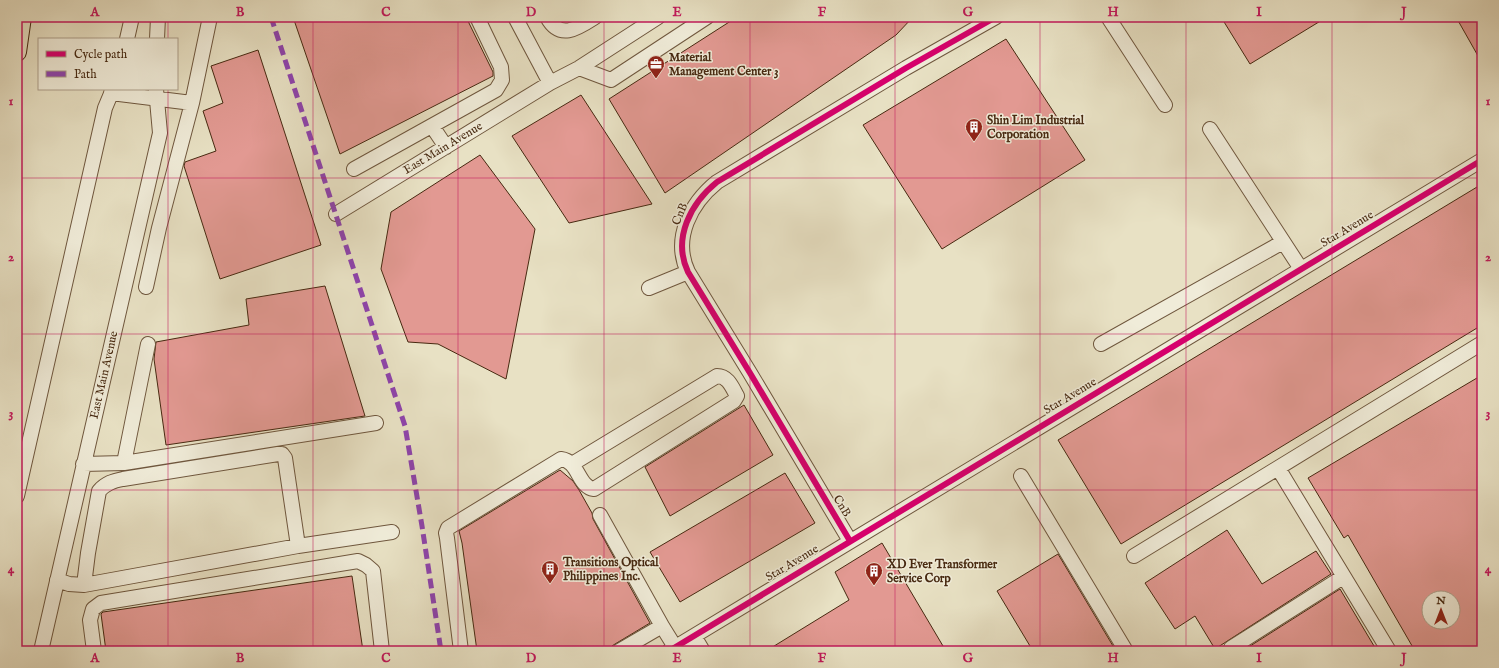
<svg xmlns="http://www.w3.org/2000/svg" width="1499" height="668" font-family="'IM FELL English',serif">
<rect width="100%" height="100%" fill="#e8e1c4"/>
<filter id="stains"><feTurbulence type="fractalNoise" baseFrequency=".005" numOctaves="4"/><feColorMatrix values="0 0 0 0 .2 0 0 0 0 .09 0 0 0 0 .02 0 0 0 .5 -.17"/></filter>
<radialGradient id="worn" r=".72"><stop offset=".6" stop-color="#630" stop-opacity="0"/><stop offset="1" stop-color="#630" stop-opacity=".3"/></radialGradient>
<path fill="#e29992" stroke="#472911" fill-rule="evenodd" d="M 293,17 L 466,17 L 493,72 L 493,76 L 340,154 Z
M 737,17 L 913,17 L 896,35 L 665,193 L 609,99 Z
M 1221,17 L 1327,17 L 1250,64 Z
M 1456,17 L 1482,17 L 1482,63 Z
M 1006,39 L 1085,160 L 942,249 L 863,125 Z
M 258,50 L 321,245 L 220,279 L 184,166 L 185,162 L 216,151 L 203,111 L 223,103 L 211,66 Z
M 581,95 L 652,204 L 569,223 L 512,136 Z
M 480,155 L 535,229 L 506,379 L 438,344 L 408,342 L 381,269 L 391,212 Z
M 1482,184 L 1482,325 L 1121,544 L 1058,440 Z
M 325,286 L 365,416 L 166,445 L 154,359 L 156,342 L 249,325 L 246,299 Z
M 1482,375 L 1482,651 L 1415,651 L 1348,535 L 1344,538 L 1308,478 ZM 1429,598 L 1453,598 L 1453,622 L 1429,622 Z
M 744,405 L 773,455 L 670,516 L 645,467 Z
M 560,470 L 573,481 L 579,490 L 592,513 L 593,519 L 650,623 L 615,644 L 612,646 L 611,651 L 477,651 L 462,543 L 459,531 Z
M 785,473 L 815,523 L 680,602 L 650,552 Z
M 1227,530 L 1262,584 L 1316,551 L 1331,574 L 1215,649 L 1195,616 L 1175,629 L 1145,583 Z
M 882,543 L 943,646 L 935,651 L 766,651 L 849,600 L 835,572 Z
M 1058,554 L 1116,651 L 1033,651 L 997,591 Z
M 352,576 L 363,651 L 106,651 L 101,614 L 103,612 Z
M 1340,589 L 1377,651 L 1249,651 L 1247,648 Z"/>
<g fill="none" stroke-linecap="round" stroke-linejoin="round">
<g stroke="#6f573e" stroke-width="16">
<path id="minor" d="M 515,17 L 550,83
M 547,17 C 560,41 578,28 595,17
M 1108,17 L 1165,105
M 127,39 L 132,17
M 157,39 L 158,17
M 579,68 L 611,80 L 707,17
M 111,93 L 192,103 L 159,228 L 146,287
M 192,103 L 210,17
M 432,126 L 446,147
M 1210,129 L 1301,269
M 354,169 L 496,90 L 502,80 L 501,67 L 477,17
M 336,214 L 550,83 L 579,68 L 658,17
M 649,288 L 688,272
M 1101,344 L 1283,242
M 124,463 L 148,344
M 83,464 L 124,463 L 376,423
M 1278,468 L 1389,651
M 1021,476 L 1126,651
M 17,496 L 105,108 L 113,89
M 600,515 L 662,626 L 675,647
M 850,541 L 750,373 L 688,272 C 672,238 691,203 717,182 L 906,68 L 996,17
M 1134,556 L 1482,343
M 57,580 L 69,584 L 84,585 L 298,546 L 392,532
M 84,585 L 88,553 L 99,491 C 106,483 113,481 123,479 L 278,454 L 282,454 L 285,458 L 298,546
M 694,636 L 703,651
M 1231,648 L 1343,577
M 41,651 L 160,133 L 156,89
M 94,651 L 90,620 L 93,609 L 101,603 L 358,561 L 366,565 L 373,571 L 382,651
M 461,651 L 447,538 L 446,533 L 448,528 L 561,459 C 579,461 578,487 594,489 L 734,401 L 737,396 C 732,387 728,376 717,376 L 572,464
M 619,651 L 662,626
M 669,651 L 1482,160"/>
</g>
<g stroke="#472911" stroke-width="20">
<path id="major" d="M 17,52 L 22,17"/>
</g>
<use href="#minor" stroke="#f0ecd9" stroke-width="14"/>
<use href="#major" stroke="#e8e1c4" stroke-width="18"/>
<path stroke="#8e44ad" stroke-width="5" stroke-dasharray="10 5" stroke-linecap="butt" d="M 271,17 L 405,426 L 422,526 L 441,651"/>
<g stroke="#f0ecd9" stroke-width="8">
<path id="cycleway" d="M 850,541 L 750,373 L 688,272 C 672,238 691,203 717,182 L 906,68 L 996,17
M 669,651 L 1482,160"/>
</g>
<use href="#cycleway" stroke="#d6006c" stroke-width="6"/>
</g>
<path fill="none" stroke="#c2185b" stroke-width="1" stroke-opacity="0.55" d="M 168,17 L 168,39M 313,17 L 313,651M 458,17 L 458,651M 604,17 L 604,651M 750,17 L 750,651M 895,17 L 895,651M 1040,17 L 1040,651M 1186,17 L 1186,651M 1332,17 L 1332,651M 168,89 L 168,651M 17,178 L 1482,178M 17,334 L 1482,334M 17,490 L 1482,490"/>
<defs>
<g id="office-pin" transform="scale(0.9)"><path d="M0 17L-7.5 6A9.5 9.5 0 1 1 7.5 6Z" fill="#8f2418" stroke="#f0ecd9"/><path d="M-6-3h4V-5.5h4V-3h4V5H-6ZM-1-4.5V-3h2v-1.5ZM-6 0V1H6V0Z" fill="#fff"/></g>
<g id="building-pin" transform="scale(0.9)"><path d="M0 17L-7.5 6A9.5 9.5 0 1 1 7.5 6Z" fill="#8f2418" stroke="#f0ecd9"/><path d="M-4-6H4V6H1V3H-1V6H-4ZM-2.5-4.3h1.7v1.8h-1.7ZM.8-4.3h1.7v1.8H.8ZM-2.5-1h1.7V.8h-1.7ZM.8-1h1.7V.8H.8Z" fill="#fff"/></g>
</defs>
<g fill-rule="evenodd">
<use href="#office-pin" x="656" y="64"/>
<use href="#building-pin" x="974" y="127"/>
<use href="#building-pin" x="550" y="569"/>
<use href="#building-pin" x="874" y="571"/>
</g>
<g text-anchor="middle" dominant-baseline="central" stroke-width="3" stroke-linejoin="round" paint-order="stroke">
<g font-size="12" font-weight="bold" fill="#472911" stroke="#f0ecd9" text-anchor="start">
<text x="669" y="57">Material<tspan x="669" dy="14">Management Center 3</tspan></text>
<text x="987" y="120">Shin Lim Industrial<tspan x="987" dy="14">Corporation</tspan></text>
<text x="563" y="562">Transitions Optical<tspan x="563" dy="14">Philippines Inc.</tspan></text>
<text x="887" y="564">XD Ever Transformer<tspan x="887" dy="14">Service Corp</tspan></text>
</g>
<g font-size="12" fill="#472911" stroke="#f0ecd9">
<text transform="translate(443 148) rotate(-31)">East Main Avenue</text>
<text transform="translate(680 214) rotate(-67)">CnB</text>
<text transform="translate(1347 229) rotate(-31)">Star Avenue</text>
<text transform="translate(104 375) rotate(-77)">East Main Avenue</text>
<text transform="translate(1070 396) rotate(-31)">Star Avenue</text>
<text transform="translate(842 506) rotate(59)">CnB</text>
<text transform="translate(792 563) rotate(-31)">Star Avenue</text>
</g>
</g>
<rect width="1499" height="668" fill="none" stroke="#e8e1c4" stroke-width="44"/>
<rect x="38" y="38" width="140" height="52" fill="#f0ecd9" stroke="#ac9e89"/>
<rect x="46" y="51" width="20" height="6" fill="#d6006c" stroke="#ac9e89"/>
<text x="74" y="58" font-size="12" fill="#472911">Cycle path</text>
<rect x="46" y="71" width="20" height="6" fill="#8e44ad" stroke="#ac9e89"/>
<text x="74" y="78" font-size="12" fill="#472911">Path</text>
<g transform="translate(1441 610)"><circle r="19" fill="#f0ecd9" stroke="#ac9e89"/>
<path d="M0-3L7 15L0 10L-7 15Z" fill="#8f2418"/>
<text y="-6" font-size="11" font-weight="bold" text-anchor="middle" fill="#472911">N</text>
</g>
<rect x="22" y="22" width="1455" height="624" fill="none" stroke="#c2185b" stroke-width="1.5"/>
<g font-size="13" text-anchor="middle" font-weight="bold" fill="#c2185b">
<text x="95" y="16">A</text>
<text x="240" y="16">B</text>
<text x="386" y="16">C</text>
<text x="531" y="16">D</text>
<text x="677" y="16">E</text>
<text x="822" y="16">F</text>
<text x="968" y="16">G</text>
<text x="1113" y="16">H</text>
<text x="1259" y="16">I</text>
<text x="1404" y="16">J</text>
<text x="11" y="105">1</text>
<text x="1488" y="105">1</text>
<text x="11" y="261">2</text>
<text x="1488" y="261">2</text>
<text x="11" y="417">3</text>
<text x="1488" y="417">3</text>
<text x="11" y="573">4</text>
<text x="1488" y="573">4</text>
<text x="95" y="662">A</text>
<text x="240" y="662">B</text>
<text x="386" y="662">C</text>
<text x="531" y="662">D</text>
<text x="677" y="662">E</text>
<text x="822" y="662">F</text>
<text x="968" y="662">G</text>
<text x="1113" y="662">H</text>
<text x="1259" y="662">I</text>
<text x="1404" y="662">J</text>
</g>
<rect width="100%" height="100%" filter="url(#stains)"/>
<rect width="100%" height="100%" fill="url(#worn)"/>
</svg>
